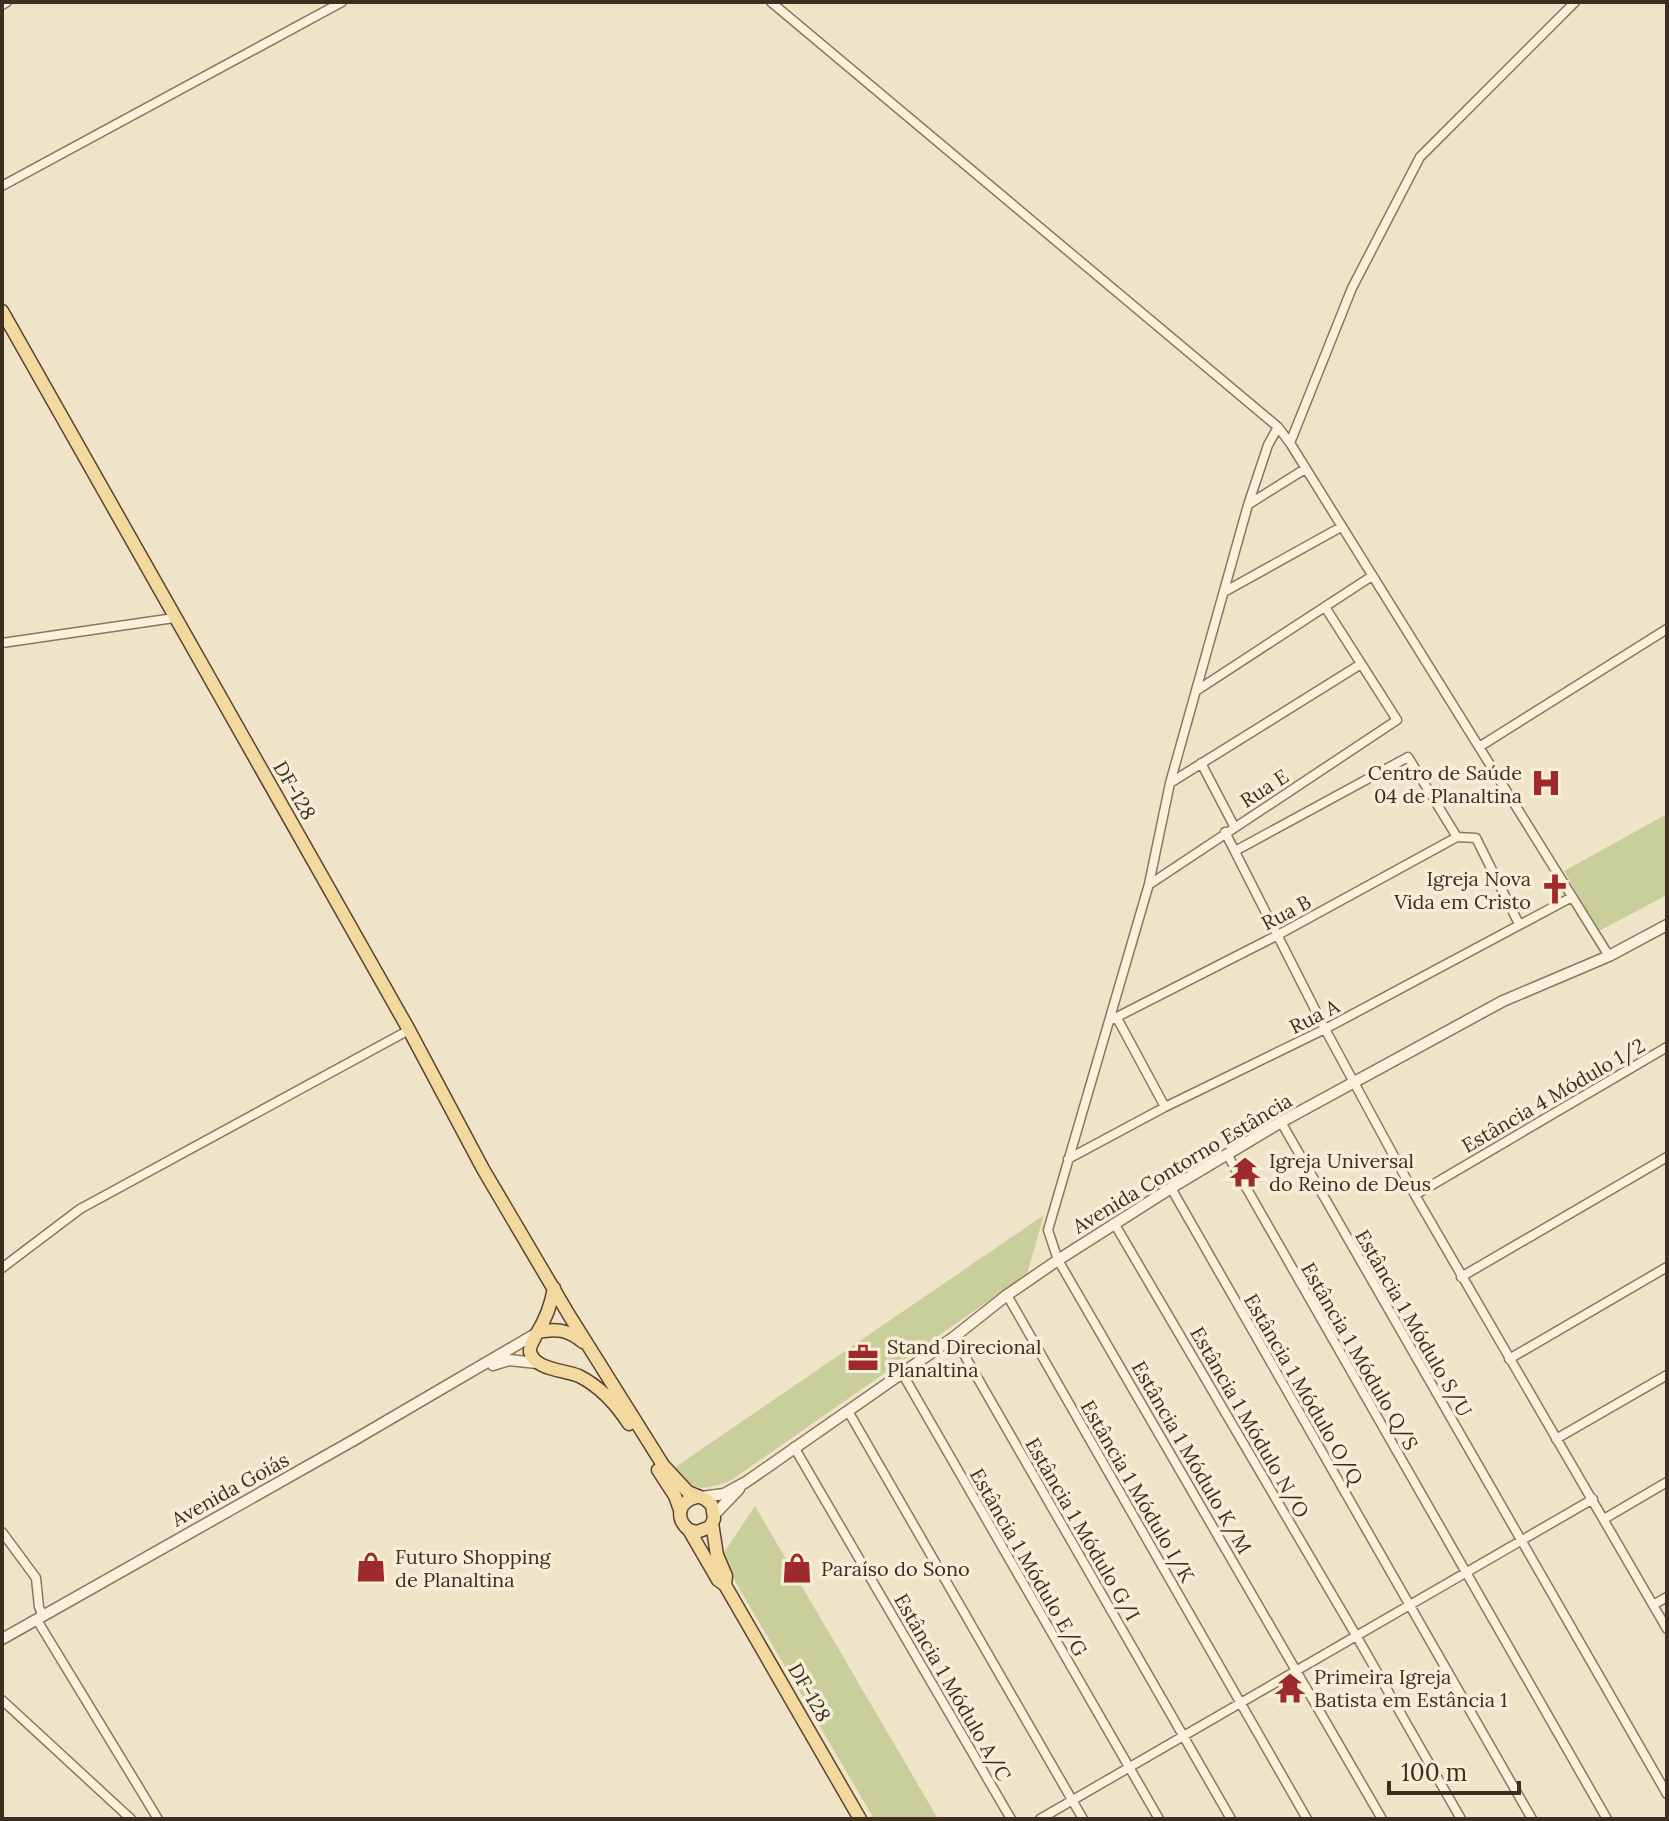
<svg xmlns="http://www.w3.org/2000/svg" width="1669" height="1821" font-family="Lora,serif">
<rect width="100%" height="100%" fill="#f0e4c8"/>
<path fill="#c9cf9b" d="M 1667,814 L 1667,895 L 1599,931 L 1564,871 Z
M 1044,1215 L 1027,1274 L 730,1481 C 700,1491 695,1492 674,1468 Z
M 755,1506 L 938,1819 L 874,1819 L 721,1557 Z"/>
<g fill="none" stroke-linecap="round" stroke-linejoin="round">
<g stroke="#8d765c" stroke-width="11">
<path id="minor" d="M 771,2 L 1278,427 L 1290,443 L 1609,956
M 2,5 L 7,2
M 2,186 L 342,2
M 1278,427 L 1268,445 L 1248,505 L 1170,783 L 1149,884 L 1048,1230 L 1058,1260 L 1382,1819
M 1290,443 L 1352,288 L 1420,157 L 1575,2
M 1249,504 L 1305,469
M 1224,592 L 1341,527
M 2,643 L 174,618
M 1196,691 L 1372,576
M 1479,747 L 1667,629
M 1201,763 L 1234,826
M 1170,783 L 1361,664
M 1225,832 L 1325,1029 L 1415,1195 L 1667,1629
M 1235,851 L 1408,757 L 1457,837
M 1150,884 L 1397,720 L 1325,607
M 1117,1018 L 1165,1107
M 1111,1020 L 1276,936 L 1457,837 L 1476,838 L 1519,924
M 1281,1122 L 1667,1794
M 1227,1154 L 1607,1819
M 1068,1159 L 1165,1107 L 1325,1029 L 1572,897
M 1171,1188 L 1532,1819
M 1415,1195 L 1667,1047
M 1114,1223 L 1357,1637 L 1461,1819
M 2,1268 L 80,1209 L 409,1030
M 1461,1277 L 1667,1157
M 1007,1295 L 1307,1819
M 954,1337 L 1231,1819
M 1509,1359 L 1667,1267
M 902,1373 L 1159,1819
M 848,1411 L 1083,1819
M 1556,1439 L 1667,1375
M 794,1447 L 1011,1819
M 1604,1519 L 1667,1482
M 2,1532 L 36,1578 L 39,1607 L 43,1616
M 1653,1605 L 1667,1597
M 37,1620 L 158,1819
M 2,1700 L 131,1819
M 1040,1819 L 1593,1499"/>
</g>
<g stroke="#8d765c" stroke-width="13">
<path id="tertiary" d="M 493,1365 L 509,1360 L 537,1363
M 701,1497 L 724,1494 L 746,1482 L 954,1337 L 1007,1295 L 1058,1260 L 1171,1188 L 1281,1122 L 1503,1001 L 1609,956 L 1667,925
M 715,1514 L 739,1489
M 2,1639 L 354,1440 L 537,1333"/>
</g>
<g stroke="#5b4430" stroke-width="15">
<path id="primary" d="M 2,311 L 409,1030 L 483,1169 L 569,1315 L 663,1465 L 688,1492 L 705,1499 L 712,1505 L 714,1519 L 710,1527 L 697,1532 L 689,1530
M 554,1288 C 551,1306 546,1319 536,1335 C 534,1340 529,1346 530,1352 C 535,1370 565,1370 579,1376 C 601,1387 616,1404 629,1424
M 538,1332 C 557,1328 568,1330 583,1342
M 658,1470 L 675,1496 L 680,1510
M 697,1497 C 679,1501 674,1518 689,1530 L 718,1580 L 725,1585 L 860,1819
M 712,1523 L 717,1555 L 726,1576 L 725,1585"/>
</g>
<use href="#minor" stroke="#faf1dc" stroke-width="8"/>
<use href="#tertiary" stroke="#faf1dc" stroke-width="10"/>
<use href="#primary" stroke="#f3d9a0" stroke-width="12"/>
</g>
<defs>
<g id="hospital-bare" transform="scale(2.4)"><path d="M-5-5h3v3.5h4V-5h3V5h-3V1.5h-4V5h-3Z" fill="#9e2a2b" stroke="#f7eed8" stroke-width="2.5" paint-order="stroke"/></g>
<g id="church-bare" transform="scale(2.4)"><path d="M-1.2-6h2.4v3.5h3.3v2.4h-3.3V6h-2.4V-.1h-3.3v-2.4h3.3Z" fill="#9e2a2b" stroke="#f7eed8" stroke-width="2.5" paint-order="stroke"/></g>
<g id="temple-bare" transform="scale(2.4)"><path d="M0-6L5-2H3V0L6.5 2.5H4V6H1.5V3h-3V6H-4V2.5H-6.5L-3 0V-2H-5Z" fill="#9e2a2b" stroke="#f7eed8" stroke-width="2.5" paint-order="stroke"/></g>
<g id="office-bare" transform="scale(2.4)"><path d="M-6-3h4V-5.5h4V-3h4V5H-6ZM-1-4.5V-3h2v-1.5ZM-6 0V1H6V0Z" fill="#9e2a2b" stroke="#f7eed8" stroke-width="2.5" paint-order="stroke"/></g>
<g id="shop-bare" transform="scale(2.4)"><path d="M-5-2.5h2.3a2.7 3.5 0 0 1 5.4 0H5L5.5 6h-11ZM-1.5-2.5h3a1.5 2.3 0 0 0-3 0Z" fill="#9e2a2b" stroke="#f7eed8" stroke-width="2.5" paint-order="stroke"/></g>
</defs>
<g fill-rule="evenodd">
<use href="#hospital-bare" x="1546" y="783"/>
<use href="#church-bare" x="1555" y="889"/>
<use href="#temple-bare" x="1245" y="1172"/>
<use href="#office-bare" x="863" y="1358"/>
<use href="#shop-bare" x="371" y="1567"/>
<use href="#shop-bare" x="797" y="1568"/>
<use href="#temple-bare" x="1290" y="1688"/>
</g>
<g text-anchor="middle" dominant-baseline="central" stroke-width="7" stroke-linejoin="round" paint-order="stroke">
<g font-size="20" fill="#3d2e20" stroke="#f7eed8" text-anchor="start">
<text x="1522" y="772" text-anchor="end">Centro de Saúde<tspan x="1522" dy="23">04 de Planaltina</tspan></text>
<text x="1531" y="878" text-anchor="end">Igreja Nova<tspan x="1531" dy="23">Vida em Cristo</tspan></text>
<text x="1269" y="1160">Igreja Universal<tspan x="1269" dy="23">do Reino de Deus</tspan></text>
<text x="887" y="1346">Stand Direcional<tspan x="887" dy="23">Planaltina</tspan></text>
<text x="395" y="1556">Futuro Shopping<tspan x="395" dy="23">de Planaltina</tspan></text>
<text x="821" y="1568">Paraíso do Sono</text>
<text x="1314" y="1676">Primeira Igreja<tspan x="1314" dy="23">Batista em Estância 1</tspan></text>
</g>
<g font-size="20" fill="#3d2e20" stroke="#f7eed8">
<text transform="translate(1264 788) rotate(-33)">Rua E</text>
<text transform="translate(295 790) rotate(60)">DF-128</text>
<text transform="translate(1286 912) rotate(-28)">Rua B</text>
<text transform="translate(1314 1016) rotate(-27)">Rua A</text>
<text transform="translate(1553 1095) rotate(-30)">Estância 4 Módulo 1/2</text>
<text transform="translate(1182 1163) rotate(-31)">Avenida Contorno Estância</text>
<text transform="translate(1414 1323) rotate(60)">Estância 1 Módulo S/U</text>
<text transform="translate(1360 1356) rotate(60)">Estância 1 Módulo Q/S</text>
<text transform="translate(1304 1389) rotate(60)">Estância 1 Módulo O/Q</text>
<text transform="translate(1250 1422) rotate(60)">Estância 1 Módulo N/O</text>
<text transform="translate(1192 1457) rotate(60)">Estância 1 Módulo K/M</text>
<text transform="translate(230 1489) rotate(-29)">Avenida Goiás</text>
<text transform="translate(1138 1491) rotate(60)">Estância 1 Módulo I/K</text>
<text transform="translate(1083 1529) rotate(60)">Estância 1 Módulo G/I</text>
<text transform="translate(1029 1562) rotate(60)">Estância 1 Módulo E/G</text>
<text transform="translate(953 1687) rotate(60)">Estância 1 Módulo A/C</text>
<text transform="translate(810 1692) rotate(60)">DF-128</text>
</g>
</g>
<rect width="1669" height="1821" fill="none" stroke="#3d2e20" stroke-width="8"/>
<path d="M1389 1781v12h130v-12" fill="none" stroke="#3d2e20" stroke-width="4"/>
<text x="1401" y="1781" font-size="24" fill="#3d2e20" stroke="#f7eed8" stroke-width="6" paint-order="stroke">100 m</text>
</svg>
